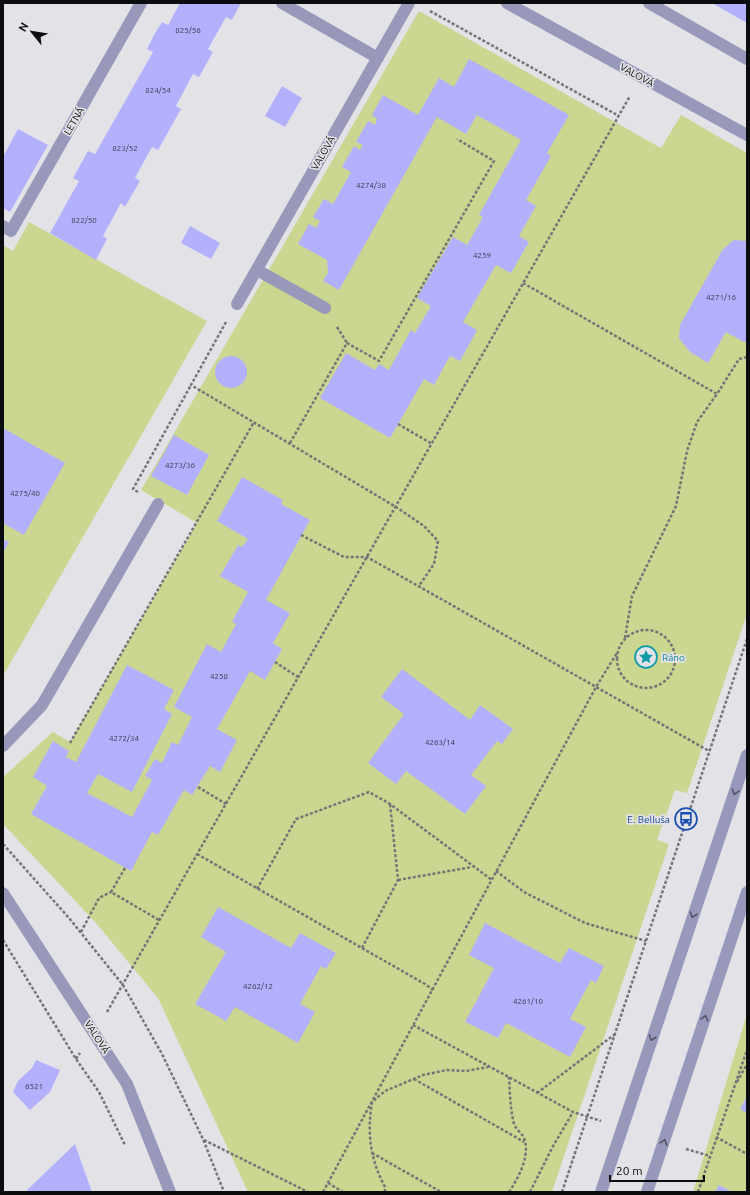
<svg xmlns="http://www.w3.org/2000/svg" width="750" height="1195" font-family="Ubuntu,sans-serif">
<rect width="100%" height="100%" fill="#e3e3e7"/>
<path fill="#cbd690" d="M 419,11 L 661,148 L 681,115 L 747,153 L 747,614 L 687,793 L 675,790 L 657,840 L 669,844 L 552,1192 L 248,1192 L 158,998 L 96,923 L 3,824 L 3,777 L 53,732 L 70,742 L 197,523 L 141,490 Z
M 29,222 L 207,321 L 3,676 L 3,245 L 13,251 Z
M 747,1014 L 747,1192 L 693,1192 Z"/>
<path fill="#b3b1fd" d="M 180,3 L 241,3 L 232,20 L 226,17 L 208,49 L 213,52 L 199,77 L 193,74 L 176,106 L 181,109 L 158,150 L 152,147 L 135,178 L 140,181 L 125,207 L 121,203 L 103,236 L 107,239 L 96,260 L 50,233 L 79,181 L 73,178 L 88,151 L 95,154 L 153,52 L 147,49 L 154,35 L 162,22 L 168,25 Z
M 712,3 L 747,3 L 747,23 Z
M 469,59 L 569,115 L 547,153 L 551,156 L 526,200 L 536,206 L 519,236 L 529,242 L 511,273 L 496,265 L 463,322 L 477,330 L 460,361 L 450,356 L 434,385 L 424,379 L 390,438 L 320,398 L 346,353 L 375,370 L 379,364 L 389,370 L 411,330 L 415,333 L 431,306 L 417,298 L 453,237 L 467,245 L 483,217 L 479,215 L 521,140 L 477,115 L 466,134 L 437,117 L 339,290 L 323,281 L 328,273 L 327,260 L 298,244 L 309,224 L 316,228 L 320,221 L 313,217 L 324,199 L 333,204 L 351,172 L 342,167 L 354,146 L 360,150 L 363,145 L 356,142 L 368,121 L 375,125 L 377,119 L 372,115 L 383,95 L 418,115 L 439,78 L 454,87 Z
M 282,86 L 302,98 L 285,127 L 265,116 Z
M 18,129 L 48,145 L 10,212 L 3,208 L 3,157 Z
M 190,226 L 220,243 L 211,259 L 181,243 Z
M 734,240 L 747,241 L 747,342 L 744,342 L 726,332 L 708,363 L 690,352 L 679,338 L 680,325 L 723,249 Z
M215 372a16 16 0 1 1 32 0a16 16 0 1 1-32 0Z
M 3,428 L 65,463 L 24,535 L 3,523 Z
M 174,435 L 209,455 L 187,495 L 151,476 Z
M 242,477 L 283,500 L 281,504 L 310,520 L 266,600 L 290,613 L 273,643 L 282,649 L 265,680 L 250,671 L 217,729 L 237,740 L 220,772 L 210,766 L 192,795 L 184,790 L 158,835 L 152,832 L 131,871 L 31,814 L 47,786 L 33,777 L 53,741 L 69,751 L 66,757 L 76,762 L 127,665 L 174,690 L 164,709 L 172,714 L 132,792 L 98,774 L 87,793 L 132,817 L 152,780 L 145,776 L 155,759 L 162,763 L 172,742 L 178,745 L 192,717 L 174,707 L 207,644 L 221,652 L 236,624 L 232,622 L 248,592 L 220,576 L 238,545 L 242,547 L 248,539 L 217,521 Z
M 3,539 L 9,542 L 3,553 Z
M 402,669 L 470,720 L 480,705 L 513,729 L 502,744 L 497,741 L 471,775 L 486,786 L 465,814 L 406,771 L 396,784 L 368,763 L 404,714 L 381,697 Z
M 218,907 L 291,948 L 300,933 L 336,953 L 326,969 L 321,966 L 300,1004 L 315,1012 L 298,1043 L 235,1007 L 226,1021 L 195,1004 L 226,952 L 201,937 Z
M 485,923 L 560,963 L 569,948 L 604,966 L 596,983 L 591,980 L 570,1019 L 586,1027 L 570,1057 L 506,1023 L 498,1038 L 465,1022 L 494,968 L 469,955 Z
M 36,1060 L 60,1070 L 50,1092 L 30,1110 L 13,1092 L 18,1081 L 32,1068 Z
M 747,1096 L 747,1113 L 740,1109 Z
M 75,1144 L 92,1192 L 25,1192 Z
M 719,1185 L 732,1192 L 715,1192 Z"/>
<g fill="none" stroke-linecap="round" stroke-linejoin="round">
<path stroke="#747577" stroke-width="2.5" stroke-dasharray="3 2" stroke-linecap="butt" d="M 430,11 L 619,116
M 523,283 L 717,394 L 739,359 L 747,357
M 226,322 L 191,385 L 396,507 L 424,526 L 438,541 L 434,564 L 419,586
M 337,327 L 347,343
M 398,424 L 432,444
M 290,443 L 347,343 L 379,361 L 494,161 L 457,139
M 138,492 L 133,489 L 191,385
M 301,535 L 344,557 L 367,557 L 709,751
M617 659a29 29 0 1 1 58 0a29 29 0 1 1-58 0Z
M 625,638 L 632,596 L 676,506 L 687,451 L 697,422 L 717,394
M 275,662 L 298,677
M 70,743 L 254,422
M 198,787 L 226,804
M 3,844 L 69,918 L 123,985 L 162,1054 L 203,1139 L 224,1192
M 197,854 L 425,984 L 433,990
M 125,868 L 111,892 L 159,920
M 496,871 L 524,892 L 585,923 L 646,941
M 398,880 L 472,867
M 257,889 L 296,819 L 369,792 L 390,804 L 492,880
M 81,932 L 99,898 L 111,892
M 3,940 L 76,1059 L 99,1092 L 125,1145
M 362,948 L 398,880 L 390,804
M 107,1012 L 630,96
M 413,1025 L 573,1112 L 601,1121
M 76,1059 L 80,1053
M 414,1079 L 524,1142
M 737,1082 L 747,1064
M 537,1093 L 614,1035
M 716,1137 L 747,1154
M 204,1140 L 308,1192
M 686,1149 L 710,1156
M 372,1153 L 441,1192
M 328,1183 L 343,1192
M 323,1192 L 596,687 L 617,653
M 385,1192 L 385,1187 C 370,1159 367,1133 372,1102 L 385,1091 L 423,1075 L 447,1070 L 466,1071 L 488,1067
M 509,1192 C 518,1179 532,1153 523,1136 C 520,1132 516,1129 514,1124 C 510,1108 510,1093 509,1077
M 530,1192 L 552,1148 L 573,1112
M 562,1192 L 747,639
M 698,1192 L 747,1050"/>
<path stroke="#9899ba" stroke-width="12" d="M 649,3 L 747,59
M 257,270 L 325,308
M 3,746 L 42,705 L 158,504"/>
<path stroke="#9899ba" stroke-width="12" d="M 282,3 L 378,58
M 507,3 L 747,135
M 3,226 L 11,231 L 141,3
M 237,304 L 409,3
M 3,893 L 127,1084 L 170,1192
M 601,1192 L 747,755
M 647,1192 L 747,892"/>
</g>
<defs><path id="oneway-chevron" d="M-2-3.5L2.5 0L-2 3.5" fill="none" stroke-width="1.6" stroke-linecap="round" stroke-linejoin="round"/></defs>
<g stroke="#525264">
<use href="#oneway-chevron" transform="translate(735 792) rotate(108)"/>
<use href="#oneway-chevron" transform="translate(693 915) rotate(109)"/>
<use href="#oneway-chevron" transform="translate(705 1018) rotate(-72)"/>
<use href="#oneway-chevron" transform="translate(652 1038) rotate(109)"/>
<use href="#oneway-chevron" transform="translate(664 1142) rotate(-72)"/>
</g>
<defs>
<g id="sight-ring" transform="scale(1.15)"><circle r="9.5" fill="#e3e3e7" stroke="#0f9aa8" stroke-width="1.5"/><path d="M0-6L1.8-2.2L6-1.7L2.9 1.2L3.7 5.4L0 3.3L-3.7 5.4L-2.9 1.2L-6-1.7L-1.8-2.2Z" fill="#0f9aa8"/></g>
<g id="bus-ring" transform="scale(1.15)"><circle r="9.5" fill="#e3e3e7" stroke="#1a4fb4" stroke-width="1.5"/><path d="M-5-6H5V4H4V6H2V4H-2V6H-4V4H-5ZM-3.5-4V0h7V-4ZM-3.5 1.2v1.5H-2V1.2ZM2 1.2v1.5H3.5V1.2Z" fill="#1a4fb4"/></g>
</defs>
<g fill-rule="evenodd">
<use href="#sight-ring" x="646" y="657"/>
<use href="#bus-ring" x="686" y="819"/>
</g>
<g text-anchor="middle" dominant-baseline="central" stroke-width="3.5" stroke-linejoin="round" paint-order="stroke">
<g font-size="8" fill="#353549">
<text x="188" y="30">825/56</text>
<text x="158" y="90">824/54</text>
<text x="125" y="148">823/52</text>
<text x="371" y="185">4274/38</text>
<text x="84" y="220">822/50</text>
<text x="482" y="255">4259</text>
<text x="721" y="297">4271/16</text>
<text x="180" y="465">4273/36</text>
<text x="25" y="493">4275/40</text>
<text x="219" y="676">4258</text>
<text x="124" y="738">4272/34</text>
<text x="440" y="742">4263/14</text>
<text x="258" y="986">4262/12</text>
<text x="528" y="1001">4261/10</text>
<text x="34" y="1086">6521</text>
</g>
<g font-size="10" fill="#0b0c0d" stroke="#e3e3e7">
<text transform="translate(637 75) rotate(29)">VALOVÁ</text>
<text transform="translate(74 121) rotate(-60)">LETNÁ</text>
<text transform="translate(323 153) rotate(-60)">VALOVÁ</text>
<text transform="translate(97 1037) rotate(57)">VALOVÁ</text>
</g>
<g font-size="10" fill="#0d838f" stroke="#e3e3e7" text-anchor="start">
<text x="662" y="657">Ráno</text>
</g>
<g font-size="10" fill="#164399" stroke="#e3e3e7" text-anchor="end">
<text x="670" y="819">E. Belluša</text>
</g>
</g>
<rect width="750" height="1195" fill="none" stroke="#0b0c0d" stroke-width="8"/>
<g transform="translate(32 32) rotate(300)" stroke="#e3e3e7" stroke-width="3" paint-order="stroke">
<path d="M0-3L7 15L0 10L-7 15Z" fill="#0b0c0d"/>
<text y="-6" font-size="11" font-weight="bold" text-anchor="middle" fill="#0b0c0d">N</text>
</g>
<path d="M610 1175v6h94v-6" fill="none" stroke="#0b0c0d" stroke-width="2"/>
<text x="616" y="1175" font-size="12" fill="#0b0c0d" stroke="#e3e3e7" stroke-width="3" paint-order="stroke">20 m</text>
</svg>
